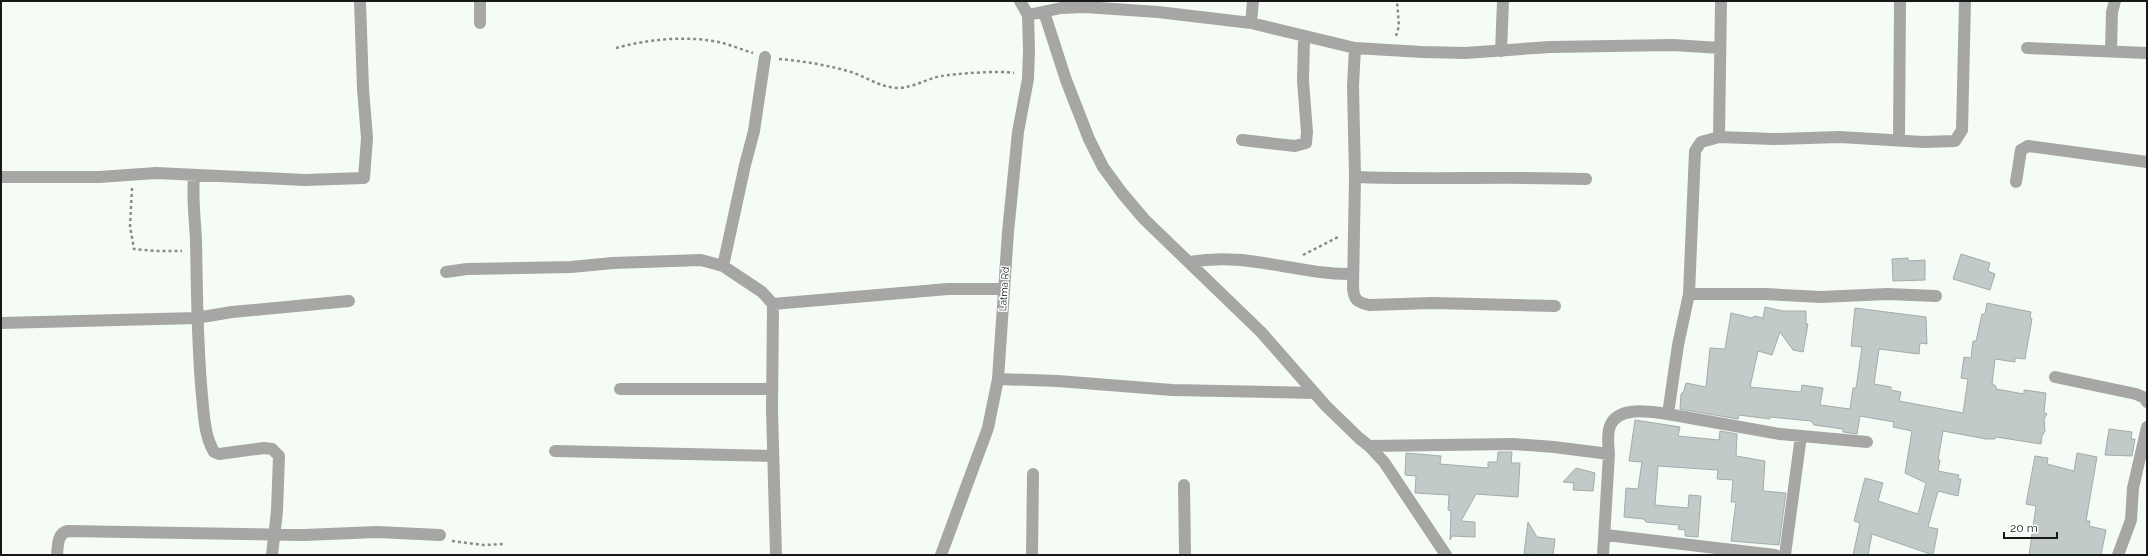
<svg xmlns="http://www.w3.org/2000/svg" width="2148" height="556" font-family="Raleway,sans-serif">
<rect width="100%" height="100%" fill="#f5fcf6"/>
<path fill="#c1cac8" stroke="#a3acaa" d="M 1961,254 L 1990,263 L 1988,271 L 1995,274 L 1990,290 L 1953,279 Z
M 1908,258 L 1908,261 L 1925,260 L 1925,280 L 1893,281 L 1892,259 Z
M 1987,303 L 2031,312 L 2030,318 L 2032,319 L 2025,359 L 2015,358 L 2015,362 L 1995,359 L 1992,384 L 1996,386 L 1996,389 L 2024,394 L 2024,390 L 2046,393 L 2044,412 L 2047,414 L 2044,419 L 2045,431 L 2042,436 L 2041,444 L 1996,437 L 1995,439 L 1986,439 L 1943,431 L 1938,460 L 1940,460 L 1938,471 L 1959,475 L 1958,479 L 1961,479 L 1958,496 L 1938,491 L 1928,527 L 1938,529 L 1933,555 L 1872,534 L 1868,555 L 1853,555 L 1860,523 L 1854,521 L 1865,478 L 1883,483 L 1878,501 L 1918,514 L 1926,483 L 1905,473 L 1912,431 L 1893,427 L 1894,422 L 1860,416 L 1857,434 L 1843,432 L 1843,429 L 1814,425 L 1811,421 L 1770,417 L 1770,419 L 1739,415 L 1738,419 L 1680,409 L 1681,394 L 1684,391 L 1686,383 L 1706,387 L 1710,348 L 1725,349 L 1731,313 L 1752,318 L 1754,316 L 1763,318 L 1765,307 L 1783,311 L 1806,311 L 1806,324 L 1808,324 L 1803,352 L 1793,350 L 1780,332 L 1772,355 L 1758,351 L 1750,387 L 1801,392 L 1802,385 L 1823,388 L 1820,405 L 1850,409 L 1853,388 L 1856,388 L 1862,347 L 1851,346 L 1855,308 L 1926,317 L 1927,344 L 1920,343 L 1919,354 L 1879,349 L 1874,384 L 1891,387 L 1891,390 L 1901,392 L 1899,401 L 1963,413 L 1968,379 L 1961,378 L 1964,357 L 1971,358 L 1973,341 L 1976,341 L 1982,314 L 1985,314 Z
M 1635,420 L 1680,427 L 1678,436 L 1719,440 L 1720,431 L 1737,434 L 1736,456 L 1765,461 L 1763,491 L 1786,493 L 1779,545 L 1731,541 L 1736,502 L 1731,502 L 1733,480 L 1717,479 L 1718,470 L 1658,466 L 1655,505 L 1688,508 L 1689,495 L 1701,496 L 1698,537 L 1685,536 L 1685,530 L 1678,529 L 1679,525 L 1646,522 L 1644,519 L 1624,517 L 1626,488 L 1638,489 L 1642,462 L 1629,461 Z
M 2109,429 L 2132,432 L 2131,439 L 2135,439 L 2132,456 L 2105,455 Z
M 1498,452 L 1512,452 L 1511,463 L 1520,463 L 1518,497 L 1476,494 L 1461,521 L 1475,522 L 1475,537 L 1452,536 L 1450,540 L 1451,511 L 1448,510 L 1449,495 L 1415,493 L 1416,476 L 1405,475 L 1406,453 L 1441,456 L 1440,464 L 1488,468 L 1488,462 L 1497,462 Z
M 2077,453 L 2097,457 L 2086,521 L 2090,521 L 2089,526 L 2106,530 L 2101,555 L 2029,555 L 2036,506 L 2026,504 L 2035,456 L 2048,458 L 2047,464 L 2074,471 Z
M 1576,468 L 1595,473 L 1593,491 L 1573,490 L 1574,483 L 1563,482 Z
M 1528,522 L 1537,537 L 1555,539 L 1553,555 L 1524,554 Z"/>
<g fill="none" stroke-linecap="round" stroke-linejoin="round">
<path stroke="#878c88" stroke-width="2.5" stroke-dasharray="3 3" stroke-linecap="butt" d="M 1396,36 L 1399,26 L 1397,1
M 616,48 C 648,39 690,35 723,43 C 733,46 743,50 753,53
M 779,59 C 803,61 827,65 851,72 C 866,77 880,87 897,88 C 913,88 926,79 941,76 C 955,74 1000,70 1014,73
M 132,188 L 130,226 L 134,249 L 155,251 L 182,251
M 1303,255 L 1340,236
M 452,541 L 483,545 L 505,544"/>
<path stroke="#a6a7a4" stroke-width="12" d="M 480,1 L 480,23
M 1044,12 L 1066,80 L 1089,139 L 1103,167 L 1122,193 L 1144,219 L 1261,332 L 1326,406 L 1359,438 L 1369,446 L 1514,444 L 1554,447 L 1609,454 C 1608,445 1607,434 1610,426 C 1618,405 1651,412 1668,414
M 1028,15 L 1061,8 L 1085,7 L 1158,12 L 1251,23 L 1355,48 L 1422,52 L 1465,53 L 1550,47 L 1673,45 L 1720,48
M 1251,23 L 1253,1
M 1355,48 L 1353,86 L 1355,177 C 1432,180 1509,176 1586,179
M 2027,48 L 2147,53
M 2111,50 L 2112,12 L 2115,1
M 1501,51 L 1503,1
M 1719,137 L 1721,1
M 1242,140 L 1295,146 L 1306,143 L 1307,132 L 1303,81 L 1304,37
M 1899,140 L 1900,1
M 194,176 C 192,198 195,219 196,240 C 197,292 197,344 202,396 C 204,414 204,435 214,452 L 219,454 L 264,448 L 272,449 L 279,456 L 277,511 L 272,555
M 1,177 L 99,177 L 156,173 L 305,180 L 364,178 L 367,138 L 363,89 L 360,1
M 1355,177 L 1353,288 C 1354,300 1357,302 1369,305 L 1433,303 L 1555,306
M 2016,182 L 2021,150 L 2028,146 L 2147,162
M 1190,262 C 1247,251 1296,275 1353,274
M 723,266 L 745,165 L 754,131 L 765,57
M 446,272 L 467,269 L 571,267 L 613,263 L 701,260 L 723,266 L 762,292 L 773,304 L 772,410 L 776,555
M 1689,294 L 1678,345 L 1668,414 L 1780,434 L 1867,442
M 1936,296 L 1887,294 L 1821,297 L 1765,294 L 1689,294 L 1695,151 L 1701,142 L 1719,137 L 1774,139 L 1840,137 L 1923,142 L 1955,141 L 1962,130 L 1965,1
M 773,304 L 948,289 L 1004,289
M 1,323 L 196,318 L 232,312 L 349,301
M 2055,377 L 2136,394 L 2145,398 L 2147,402
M 998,379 L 1058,381 L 1172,390 L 1314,393
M 620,389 L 772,389
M 1369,446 L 1384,462 L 1446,555
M 555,451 L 773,456
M 1184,485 L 1185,555
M 1606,535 L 1775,555
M 57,555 C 58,546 57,533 68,531 L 304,535 L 377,532 L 440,535
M 941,555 L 988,428 L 998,379 L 1008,232 L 1018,132 L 1028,79 L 1029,50 L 1028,15 L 1020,1
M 1032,555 L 1033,474
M 1603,555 L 1609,454
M 1785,555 L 1801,436
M 2118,555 L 2131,520 L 2133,488 L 2147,427"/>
</g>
<g text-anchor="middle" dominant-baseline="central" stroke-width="3" stroke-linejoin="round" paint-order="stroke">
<g font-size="10" fill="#161917" stroke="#fff">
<text transform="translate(1004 289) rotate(-86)">Latma Rd</text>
</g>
</g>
<rect width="2148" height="556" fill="none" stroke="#161917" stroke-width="4"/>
<path d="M2004 532v6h53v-6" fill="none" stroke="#161917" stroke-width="2"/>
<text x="2010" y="532" font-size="12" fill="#161917" stroke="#ffffff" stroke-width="3" paint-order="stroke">20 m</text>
</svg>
